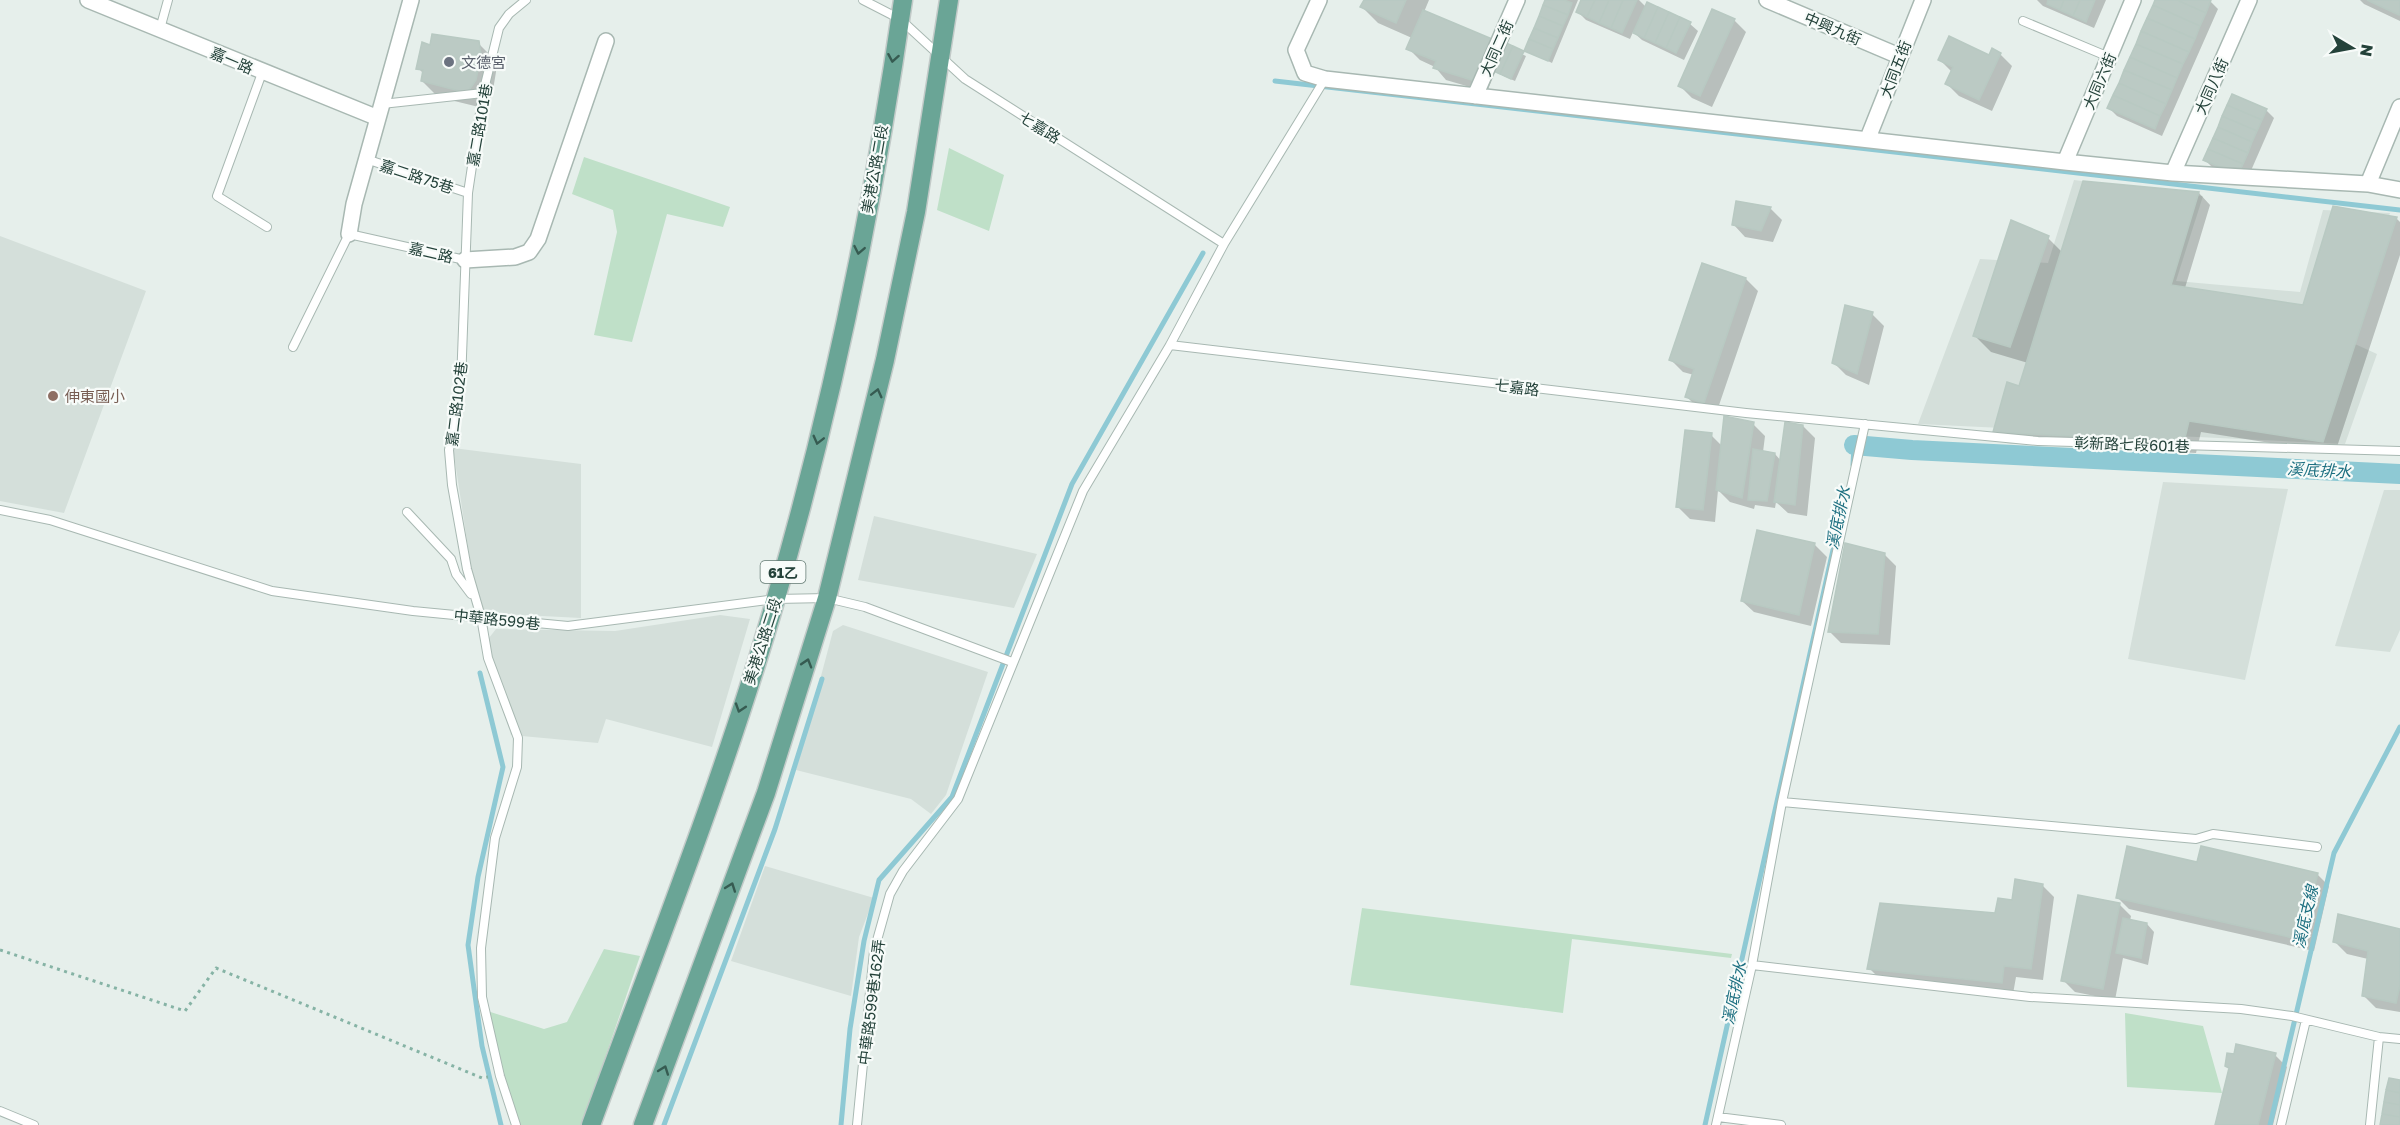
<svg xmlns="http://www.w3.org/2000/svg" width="2400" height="1125" font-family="'Golos Text','Noto Sans TC',sans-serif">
<rect width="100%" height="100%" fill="#e6efeb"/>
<path fill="#d4dfda" d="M 2074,180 L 2203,196 L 2176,281 L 2300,292 L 2323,210 L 2390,213 L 2346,340 L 2377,354 L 2345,444 L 1918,424 L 1980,259 L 2048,263 Z
M 0,236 L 146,291 L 64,513 L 0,501 Z
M 453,448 L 581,464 L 581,618 L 486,613 L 476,601 Z
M 2163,482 L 2288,489 L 2245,680 L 2128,659 Z
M 2384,490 L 2400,490 L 2400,630 L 2390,652 L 2335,646 Z
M 874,516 L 1037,554 L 1014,608 L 858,580 Z
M 720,615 L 750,619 L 712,747 L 606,719 L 598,743 L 511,735 L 485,649 L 489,638 L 496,629 L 615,631 Z
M 843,625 L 988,672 L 946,795 L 931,814 L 911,799 L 796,770 L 833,631 Z
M 765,866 L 874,898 L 859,937 L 851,996 L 731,961 Z"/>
<path fill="#bfe0c8" d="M 949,148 L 1004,175 L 989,231 L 937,210 Z
M 584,157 L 730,207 L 723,227 L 667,214 L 632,342 L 594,335 L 617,232 L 613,210 L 572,194 Z
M 1362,908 L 1732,954 L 1731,958 L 1572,939 L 1563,1013 L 1350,985 Z
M 604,949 L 640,956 L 582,1125 L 512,1125 L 481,1009 L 544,1029 L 567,1022 Z
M 2125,1013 L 2203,1026 L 2222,1093 L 2127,1087 Z"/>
<path fill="#0003" d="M 1365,0 L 1429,0 L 1424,12 L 1526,56 L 1515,81 L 1495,72 L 1487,92 L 1446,80 L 1435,67 L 1420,60 L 1408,48 L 1412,38 L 1378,23 L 1362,7 Z
M 1547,0 L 1578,0 L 1552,63 L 1526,50 Z
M 1583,0 L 1639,0 L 1646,7 L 1690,24 L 1698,31 L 1684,60 L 1642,40 L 1633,32 L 1630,39 L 1586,20 L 1578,12 Z
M 2037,0 L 2106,0 L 2094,28 L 2043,6 Z
M 2156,0 L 2209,0 L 2218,9 L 2162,136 L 2117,116 L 2109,108 Z
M 2360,0 L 2400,0 L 2400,21 L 2364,4 Z
M 1734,20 L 1746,32 L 1712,107 L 1692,98 L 1680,86 Z
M 478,43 L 494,59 L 496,72 L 492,96 L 483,108 L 438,97 L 422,81 L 424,74 L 418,68 L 431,47 Z
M 2000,54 L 2012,66 L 1992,111 L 1959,96 L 1947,84 L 1952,72 L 1940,60 Z
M 2266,110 L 2274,118 L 2246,182 L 2213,168 L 2205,160 Z
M 2084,183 L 2199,193 L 2210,205 L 2185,288 L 2304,306 L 2396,218 L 2400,222 L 2400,255 L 2335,453 L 2201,432 L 2196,453 L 2006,443 L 1994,431 L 2020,388 L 2028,363 L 1991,352 L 1975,336 L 2048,238 L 2062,252 Z
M 1770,208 L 1782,220 L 1773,242 L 1745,237 L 1734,225 Z
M 1746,279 L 1758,291 L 1716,414 L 1698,408 L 1686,396 L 1694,375 L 1683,372 L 1671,360 Z
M 1872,314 L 1884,326 L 1869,385 L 1846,375 L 1833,362 Z
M 1753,424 L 1765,436 L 1763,452 L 1775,454 L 1781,461 L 1803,426 L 1815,438 L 1807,516 L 1788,513 L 1776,502 L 1775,508 L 1755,505 L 1754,509 L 1730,502 L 1718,490 L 1715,522 L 1690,519 L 1678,507 L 1711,435 L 1722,446 Z
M 1815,545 L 1827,557 L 1811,626 L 1754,612 L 1742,601 Z
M 1884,554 L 1896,566 L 1890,645 L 1841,643 L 1829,631 Z
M 2198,863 L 2317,874 L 2329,886 L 2314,951 L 2129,909 L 2117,897 Z
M 2042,885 L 2054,897 L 2043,980 L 2016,977 L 2013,994 L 1881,980 L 1869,968 L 1997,914 Z
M 2119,904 L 2131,916 L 2130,921 L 2147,924 L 2154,932 L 2148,965 L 2123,958 L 2115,1000 L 2075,992 L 2063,980 Z
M 2400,930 L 2400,1012 L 2376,1008 L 2364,996 L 2368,959 L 2347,954 L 2335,942 Z
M 2275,1055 L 2287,1067 L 2273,1125 L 2217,1125 Z"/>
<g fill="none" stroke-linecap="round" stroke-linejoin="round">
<path stroke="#8ec9d4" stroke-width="5" d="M 1275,81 L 2400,210
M 1853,465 L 1854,445
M 480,673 L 503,767 L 478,877 L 468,945 L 482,1046 L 501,1125
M 664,1125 L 775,829 L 822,679
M 841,1125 L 850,1029 L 864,941 L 879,880 L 952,797 L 1072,484 L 1203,253
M 1705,1125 L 1835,541
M 2270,1125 L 2334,853 L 2400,727"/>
<path stroke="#8ec9d4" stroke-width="20" d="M 1854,445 L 1912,450 L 2400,474"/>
</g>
<path fill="#bbcac4" stroke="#b8c9c2" stroke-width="1.5" d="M 1364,0 L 1406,0 L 1396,23 L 1360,7 Z
M 1545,0 L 1564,0 L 1572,3 L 1568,15 L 1543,5 Z
M 1581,0 L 1595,0 L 1587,17 L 1576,12 Z
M 1595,0 L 1609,0 L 1599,23 L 1587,17 Z
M 1609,0 L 1623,0 L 1611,28 L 1599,23 Z
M 1623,0 L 1637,0 L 1622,33 L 1611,28 Z
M 2048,0 L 2064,0 L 2060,10 L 2047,4 Z
M 2064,0 L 2080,0 L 2073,16 L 2060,10 Z
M 2080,0 L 2095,0 L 2086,22 L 2073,16 Z
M 2155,0 L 2177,0 L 2206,13 L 2200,26 L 2153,5 Z
M 2177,0 L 2211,0 L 2206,13 Z
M 2367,0 L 2400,0 L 2400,13 L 2399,15 Z
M 1647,2 L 1658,7 L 1644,38 L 1633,33 Z
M 1543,5 L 1568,15 L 1563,26 L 1539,16 Z
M 2153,5 L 2200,26 L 2195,39 L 2147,18 Z
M 1658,7 L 1669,12 L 1655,43 L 1644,38 Z
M 1712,9 L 1735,19 L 1700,96 L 1678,86 Z
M 1423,10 L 1492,39 L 1475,81 L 1433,68 L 1436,61 L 1406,49 Z
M 1669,12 L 1680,17 L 1666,48 L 1655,43 Z
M 1539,16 L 1563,26 L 1558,38 L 1534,28 Z
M 1680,17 L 1691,22 L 1676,53 L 1666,48 Z
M 2147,18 L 2195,39 L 2189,52 L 2141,31 Z
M 1534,28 L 1558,38 L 1553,49 L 1529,39 Z
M 2141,31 L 2189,52 L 2183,64 L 2136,44 Z
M 432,34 L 479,41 L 481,55 L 476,80 L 467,93 L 421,81 L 423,70 L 416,69 L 422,42 L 430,45 Z
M 1949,36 L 1989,55 L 1992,48 L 2001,53 L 1979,100 L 1945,84 L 1953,67 L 1938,60 Z
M 1529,39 L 1553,49 L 1548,61 L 1524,51 Z
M 1502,41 L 1513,46 L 1500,74 L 1489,69 Z
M 2136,44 L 2183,64 L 2177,78 L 2130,57 Z
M 1513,46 L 1524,51 L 1511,79 L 1500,74 Z
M 2130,57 L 2177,78 L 2172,90 L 2124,70 Z
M 2124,70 L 2172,90 L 2166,104 L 2119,83 Z
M 2119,83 L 2166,104 L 2160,116 L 2113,95 Z
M 2232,94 L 2267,109 L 2262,120 L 2227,105 Z
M 2113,95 L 2160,116 L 2155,129 L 2107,108 Z
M 2227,105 L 2262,120 L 2257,131 L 2222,116 Z
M 2222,116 L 2257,131 L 2252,142 L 2218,127 Z
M 2218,127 L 2252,142 L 2248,153 L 2213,138 Z
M 2213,138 L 2248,153 L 2243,164 L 2208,149 Z
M 2208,149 L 2243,164 L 2238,175 L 2203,160 Z
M 2083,181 L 2199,192 L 2171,285 L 2303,305 L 2333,206 L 2397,217 L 2323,442 L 2189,421 L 2184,442 L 1993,432 L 2007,382 L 2019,386 Z
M 1736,201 L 1771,207 L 1761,231 L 1732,225 Z
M 2011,220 L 2049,236 L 2010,347 L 1973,336 Z
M 1702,263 L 1746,278 L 1704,403 L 1685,397 L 1694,369 L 1669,360 Z
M 1845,305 L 1873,312 L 1857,374 L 1832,363 Z
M 1724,416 L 1754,422 L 1742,498 L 1716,490 Z
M 1785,422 L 1803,425 L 1795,505 L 1774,502 Z
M 1685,430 L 1712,433 L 1703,510 L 1676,507 Z
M 1753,449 L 1775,453 L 1767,501 L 1748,500 Z
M 1757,530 L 1815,543 L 1799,615 L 1741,601 Z
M 1845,543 L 1885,553 L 1878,634 L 1828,632 Z
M 2127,846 L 2197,862 L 2201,846 L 2318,873 L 2302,940 L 2116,898 Z
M 2015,879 L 2043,884 L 2031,969 L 2004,966 L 2002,983 L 1867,969 L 1880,903 L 1995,913 L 1998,898 L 2012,900 Z
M 2078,895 L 2120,903 L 2103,989 L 2061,981 Z
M 2338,914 L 2400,929 L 2400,985 L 2396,1003 L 2362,996 L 2368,951 L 2333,942 Z
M 2123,918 L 2147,923 L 2141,958 L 2116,953 Z
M 2236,1044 L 2276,1053 L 2258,1125 L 2215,1125 L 2229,1068 L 2225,1066 L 2227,1053 L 2234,1054 Z
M 2389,1078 L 2400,1080 L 2400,1093 L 2386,1090 Z
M 2386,1090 L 2400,1093 L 2400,1105 L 2384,1102 Z
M 2384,1102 L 2400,1105 L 2400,1117 L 2382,1114 Z
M 2382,1114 L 2400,1117 L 2400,1125 L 2380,1125 Z"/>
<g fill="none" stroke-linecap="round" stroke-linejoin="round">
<g stroke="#a8b8b2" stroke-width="10">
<path id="service" d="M 863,0 L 900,19 L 965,79 L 1224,244
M 2023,21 L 2109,57
M 160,29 L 168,0
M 262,73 L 217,196 L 267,227
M 382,104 L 483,93
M 366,159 L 468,193
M 1170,345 L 1746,413 L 2038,441 L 2400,451
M 293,347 L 349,234 L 465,260
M 0,510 L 50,520 L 272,591 L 413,611 L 568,626 L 776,599 L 827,598 L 865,607 L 1012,662
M 407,512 L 451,559 L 456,574 L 471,594
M 1782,802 L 2196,839 L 2213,834 L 2317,847
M 1752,965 L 2030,997 L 2241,1009 L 2292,1016 L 2379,1037 L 2400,1039
M 0,1111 L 34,1125
M 1718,1117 L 1781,1125
M 516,1125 L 500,1076 L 482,997 L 481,948 L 495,838 L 517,767 L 518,738 L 488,658 L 481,617 L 467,569 L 452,485 L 449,450 L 461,383 L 468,193 L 483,93 L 499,28 L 509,14 L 526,0
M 857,1125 L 874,951 L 890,894 L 903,871 L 958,799 L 1083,491 L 1170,345 L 1224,244 L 1325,79
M 1716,1125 L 1752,965 L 1782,802 L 1865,424
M 2281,1125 L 2306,1020
M 2370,1125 L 2379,1037"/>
</g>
<g stroke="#a8b8b2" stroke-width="18">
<path id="minor" d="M 88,0 L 378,118
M 1319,0 L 1296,50 L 1305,73 L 1325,79 L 2065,162 L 2173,173 L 2368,184 L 2400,190
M 1767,0 L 1899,56
M 1475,96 L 1517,0
M 1868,138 L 1923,0
M 2065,162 L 2133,0
M 2173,173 L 2249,0
M 2368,184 L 2400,107
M 349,234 L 354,204 L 411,0
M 465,260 L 515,257 L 529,252 L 538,239 L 606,41"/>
</g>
<g stroke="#c2cac8" stroke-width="21">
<path id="primary" d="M 591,1125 C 655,950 725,776 776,598 C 833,403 874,201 903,0
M 643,1125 L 766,793 L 827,598 L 885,360 L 916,212 L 949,0"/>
</g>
<path stroke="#86b3a5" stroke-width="3" stroke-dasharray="3 4.5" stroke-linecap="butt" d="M 0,950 L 185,1011 L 216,968 L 482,1078 L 488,1077"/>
<use href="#service" stroke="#fff" stroke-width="8"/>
<use href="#minor" stroke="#fff" stroke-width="15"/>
<use href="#primary" stroke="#6aa596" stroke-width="18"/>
</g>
<defs><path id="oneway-chevron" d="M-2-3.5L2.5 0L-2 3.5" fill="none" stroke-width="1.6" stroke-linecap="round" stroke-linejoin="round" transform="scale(1.5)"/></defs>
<g stroke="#365b51">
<use href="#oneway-chevron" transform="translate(893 58) rotate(100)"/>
<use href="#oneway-chevron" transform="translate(859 250) rotate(101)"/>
<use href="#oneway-chevron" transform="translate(877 393) rotate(-76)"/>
<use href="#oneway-chevron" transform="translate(818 440) rotate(104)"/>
<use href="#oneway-chevron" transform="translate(807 663) rotate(-73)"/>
<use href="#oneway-chevron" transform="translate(740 708) rotate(108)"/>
<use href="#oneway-chevron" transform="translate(731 887) rotate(-70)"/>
<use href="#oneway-chevron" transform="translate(664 1070) rotate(-70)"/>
</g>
<circle fill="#6b7280" stroke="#f7fbf9" stroke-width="2" cx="449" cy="62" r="6"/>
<circle fill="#8d6e63" stroke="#f7fbf9" stroke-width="2" cx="53" cy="396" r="6"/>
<g text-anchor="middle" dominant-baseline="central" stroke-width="4.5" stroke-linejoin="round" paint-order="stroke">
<rect fill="#f7fbf9" stroke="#637a73" stroke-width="1.5" x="760.5" y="561" width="45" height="22" rx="4.5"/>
<g font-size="14" font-weight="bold" fill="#24423a">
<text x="783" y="572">61乙</text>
</g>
<g font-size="15" fill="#24423a" stroke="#f7fbf9">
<text transform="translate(1833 28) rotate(23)">中興九街</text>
<text transform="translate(1496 48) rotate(-66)">大同二街</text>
<text transform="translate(232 60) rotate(23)">嘉一路</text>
<text transform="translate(1895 69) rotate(-69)">大同五街</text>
<text transform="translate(2099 81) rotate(-67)">大同六街</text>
<text transform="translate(2211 86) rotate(-66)">大同八街</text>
<text transform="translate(479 125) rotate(-80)">嘉二路101巷</text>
<text transform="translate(1040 127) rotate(32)">七嘉路</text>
<text transform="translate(874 169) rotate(-80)">美港公路二段</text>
<text transform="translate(417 176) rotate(18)">嘉二路75巷</text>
<text transform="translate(431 252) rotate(13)">嘉二路</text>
<text transform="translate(1517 387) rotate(7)">七嘉路</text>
<text transform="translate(456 404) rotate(-83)">嘉二路102巷</text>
<text transform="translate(2132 444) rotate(2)">彰新路七段601巷</text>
<text transform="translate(497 619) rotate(6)">中華路599巷</text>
<text transform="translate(762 641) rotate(-72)">美港公路二段</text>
<text transform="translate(871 1002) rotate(-83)">中華路599巷162弄</text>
</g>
<g font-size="15" fill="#5b616d" stroke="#f7fbf9" text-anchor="start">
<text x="461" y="62">文德宮</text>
</g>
<g font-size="15" fill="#785e54" stroke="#f7fbf9" text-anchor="start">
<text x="65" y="396">伸東國小</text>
</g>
<g font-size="16" font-style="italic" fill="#1c6f80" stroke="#f7fbf9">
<text transform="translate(2319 470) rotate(3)">溪底排水</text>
<text transform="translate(1838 518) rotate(-78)">溪底排水</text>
<text transform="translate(2305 917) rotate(-77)">溪底支線</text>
<text transform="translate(1734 993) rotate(-78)">溪底排水</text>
</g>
</g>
<g transform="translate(2352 48) rotate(100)" stroke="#f7fbf9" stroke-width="4.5" paint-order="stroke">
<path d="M0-4.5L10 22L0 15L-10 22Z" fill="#24423a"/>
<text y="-9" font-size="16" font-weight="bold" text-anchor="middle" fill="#24423a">N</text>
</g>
</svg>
